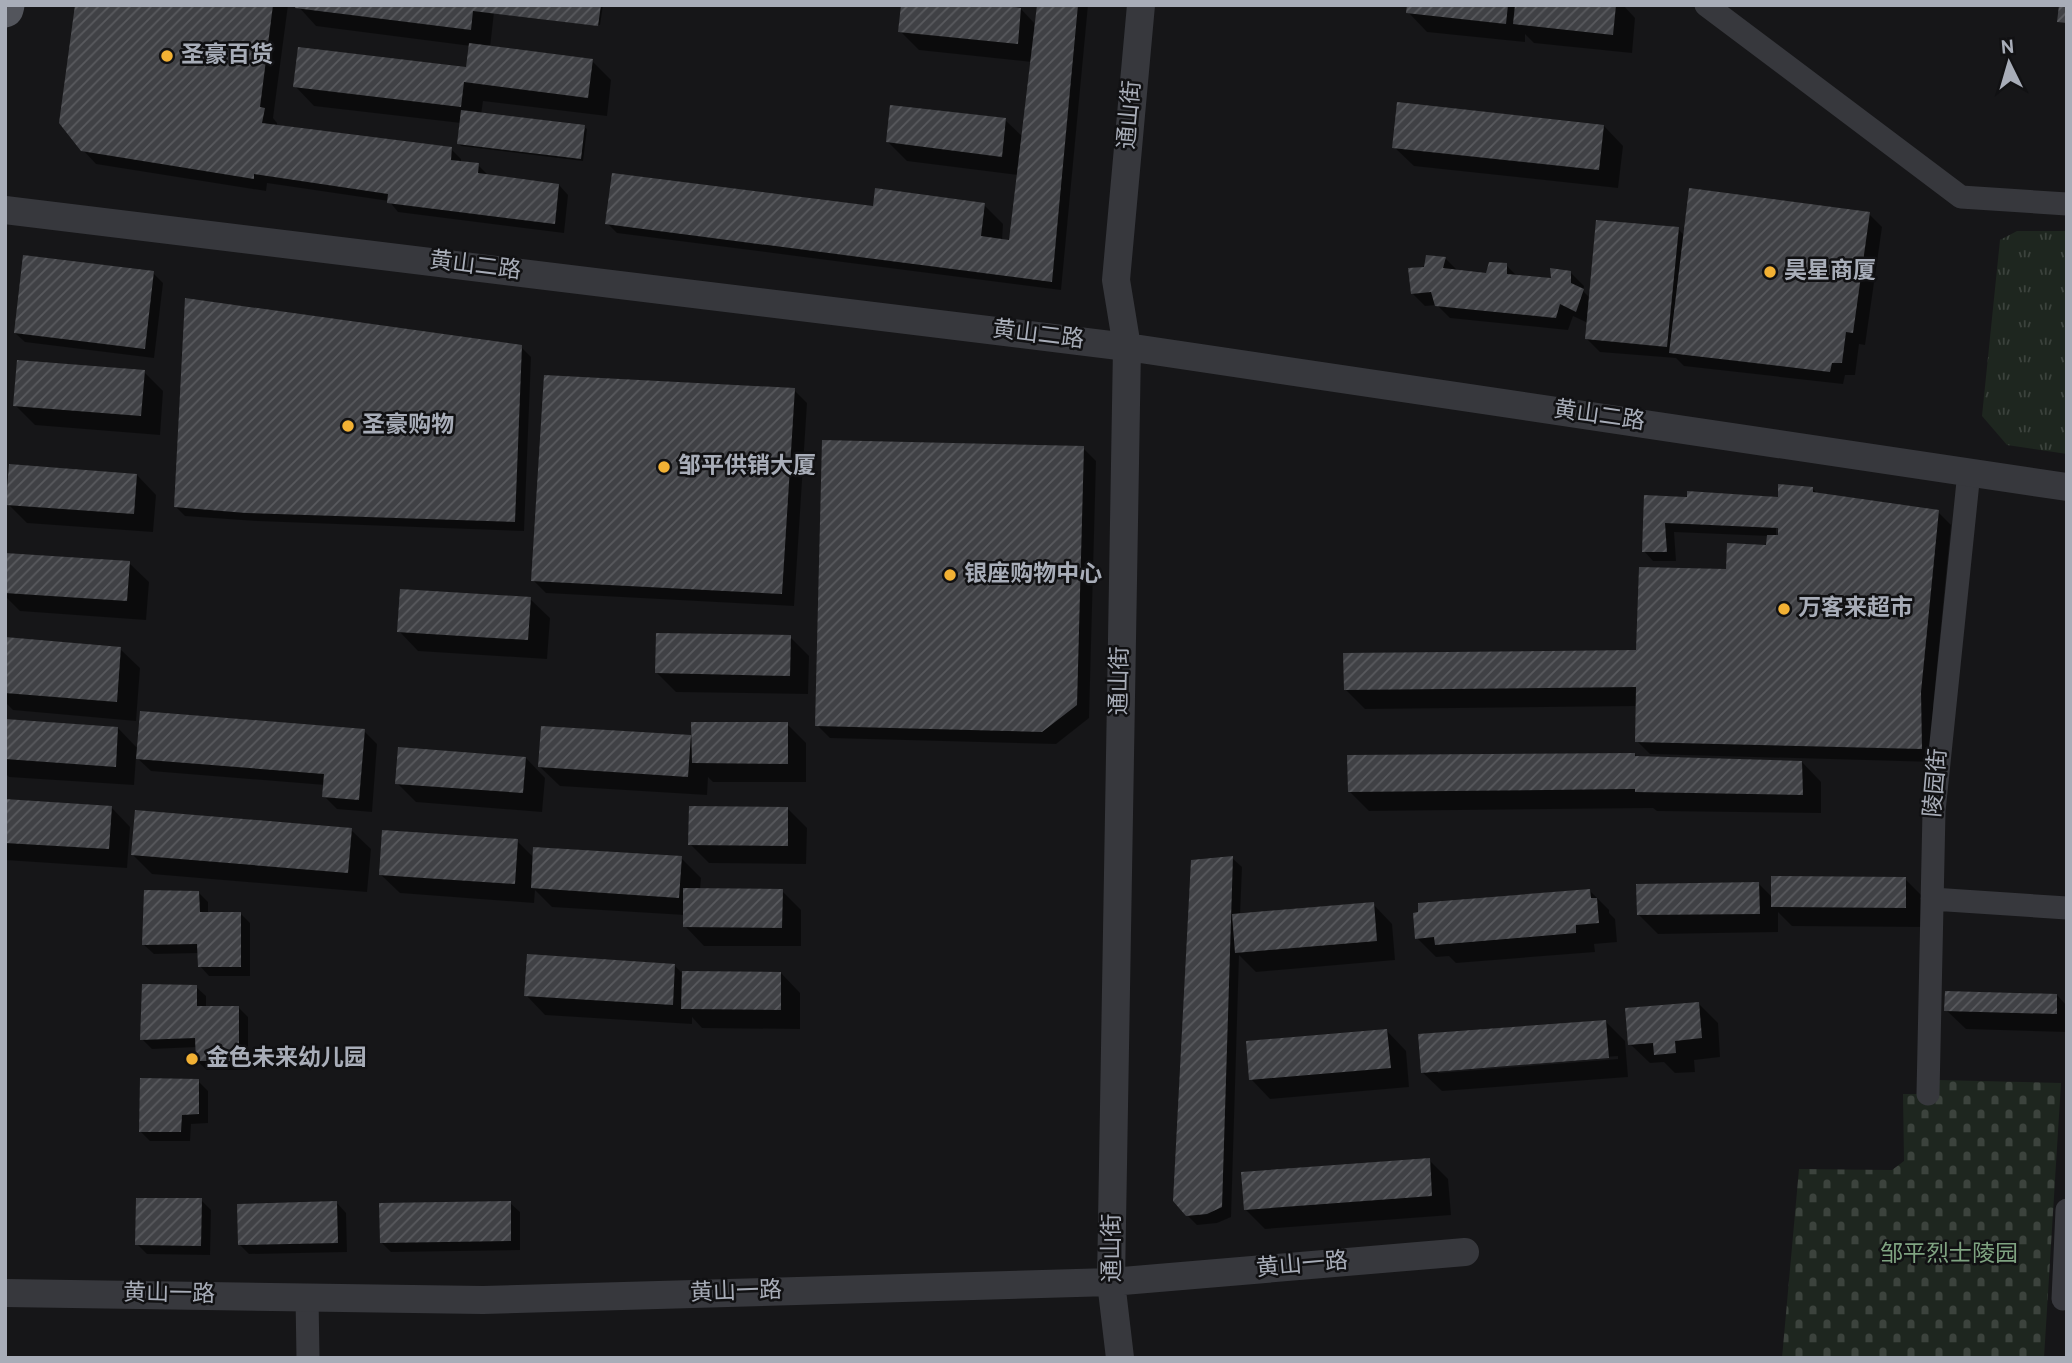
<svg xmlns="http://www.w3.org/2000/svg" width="2072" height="1363" font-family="Overpass,'Noto Sans SC',sans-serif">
<defs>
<pattern id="cemetery-stones" width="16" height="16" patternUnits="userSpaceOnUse" patternTransform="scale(1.75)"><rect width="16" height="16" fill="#1e261f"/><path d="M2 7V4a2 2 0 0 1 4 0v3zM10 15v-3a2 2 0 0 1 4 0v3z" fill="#3c433d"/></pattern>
<pattern id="park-tufts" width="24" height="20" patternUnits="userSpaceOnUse" patternTransform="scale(1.75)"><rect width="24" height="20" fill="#1e261f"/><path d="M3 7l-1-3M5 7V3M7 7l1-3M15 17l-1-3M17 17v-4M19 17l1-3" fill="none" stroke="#3c433d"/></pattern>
<pattern id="building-hatch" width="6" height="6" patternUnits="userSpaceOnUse" patternTransform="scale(1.75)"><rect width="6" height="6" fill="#404145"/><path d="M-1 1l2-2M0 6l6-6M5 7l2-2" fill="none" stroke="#595a5e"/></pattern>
</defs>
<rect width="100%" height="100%" fill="#161618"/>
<path fill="url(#cemetery-stones)" d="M 1938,1080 L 2061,1083 L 2044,1358 L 1782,1358 L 1799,1169 L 1892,1170 L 1904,1161 L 1903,1094 L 1928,1094 Z"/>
<path fill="url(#park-tufts)" d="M 2017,231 L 2067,231 L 2067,454 L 2007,445 L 1982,416 L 2000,240 Z"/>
<path fill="#0007" fill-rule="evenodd" d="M 77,5 L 288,5 L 273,118 L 277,123 L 277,127 L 451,149 L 461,159 L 461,163 L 478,165 L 488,175 L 559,185 L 568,195 L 564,233 L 398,212 L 389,201 L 267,183 L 266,191 L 96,164 L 83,150 Z
M 297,5 L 603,5 L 600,25 L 494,12 L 490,48 L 592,61 L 611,80 L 607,116 L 483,101 L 481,115 L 584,127 L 587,129 L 583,161 L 461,146 L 459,144 L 461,123 L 314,106 L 295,86 L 467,69 L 471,46 L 316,26 Z
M 1039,5 L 1088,5 L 1061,290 L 617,233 L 607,223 L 875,208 L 984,205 L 1003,224 L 1002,241 L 1010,242 L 1018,175 L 907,161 L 888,142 L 1005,120 L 1023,137 L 1032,62 L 919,50 L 900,31 L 1021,9 L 1036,25 Z
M 1409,5 L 1623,5 L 1635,18 L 1632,53 L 1534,43 L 1525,34 L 1525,42 L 1427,32 L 1408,12 Z
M 1604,126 L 1623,146 L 1618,188 L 1414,166 L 1394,147 Z
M 1869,214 L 1882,227 L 1865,345 L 1859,344 L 1855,375 L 1845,375 L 1843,384 L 1684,366 L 1676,358 L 1600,352 L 1587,339 L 1588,323 L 1573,316 L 1568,330 L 1450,318 L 1437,305 L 1425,306 L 1412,293 L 1425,269 L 1446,259 L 1459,272 L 1488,275 L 1506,265 L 1518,277 L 1553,280 L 1571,273 L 1584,286 L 1583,291 L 1590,298 L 1678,229 L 1685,236 Z
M 153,273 L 163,283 L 154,358 L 25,342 L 15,333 Z
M 521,347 L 531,357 L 524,531 L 257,521 L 185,516 L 175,506 Z
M 144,372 L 163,391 L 160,435 L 35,425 L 15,405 Z
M 794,390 L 807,403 L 794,606 L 546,593 L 533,580 Z
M 1083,448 L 1096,461 L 1089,718 L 1056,744 L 830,738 L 817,725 Z
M 137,475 L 156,495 L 153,532 L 27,523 L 8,504 Z
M 1812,488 L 1818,494 L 1938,512 L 1951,525 L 1933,706 L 1935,762 L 1650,754 L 1637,741 L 1638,706 L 1365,709 L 1346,690 L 1635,651 L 1728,571 L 1768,546 L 1769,536 L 1674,532 L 1676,561 L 1653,561 L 1644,551 L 1646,496 L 1780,499 ZM 1776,505 L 1780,537 L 1776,537 Z
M 5,554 L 129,563 L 149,582 L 146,620 L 20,611 L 5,596 Z
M 530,599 L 550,618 L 547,659 L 418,651 L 399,631 Z
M 790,637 L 809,656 L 808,694 L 676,692 L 657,673 Z
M 5,639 L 120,649 L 140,668 L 136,721 L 13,710 L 5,702 Z
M 5,721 L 118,728 L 138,749 L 364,731 L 377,744 L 372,812 L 337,809 L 324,796 L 325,785 L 151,771 L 136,757 L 134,785 L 9,777 L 5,773 Z
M 787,724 L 806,743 L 806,782 L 713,782 L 708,777 L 707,795 L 560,786 L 540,767 L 543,728 L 693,737 Z
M 1635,754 L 1638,758 L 1802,762 L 1821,782 L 1821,813 L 1657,811 L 1653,808 L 1369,811 L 1349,791 Z
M 526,758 L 545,778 L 542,812 L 416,802 L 397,783 Z
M 5,801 L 111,807 L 130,827 L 127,868 L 5,860 Z
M 788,809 L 807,828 L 806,864 L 709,863 L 690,844 Z
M 351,830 L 371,849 L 367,892 L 152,874 L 133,855 Z
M 517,841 L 534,858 L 681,858 L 701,878 L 700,890 L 782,891 L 801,910 L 801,946 L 704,946 L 685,926 L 685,915 L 552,907 L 535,890 L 534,903 L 400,893 L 380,874 Z
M 1232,858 L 1242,867 L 1240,916 L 1373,904 L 1392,924 L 1395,960 L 1256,972 L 1239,955 L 1231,1217 L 1217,1223 L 1197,1225 L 1187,1215 Z
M 1905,879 L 1924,898 L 1924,927 L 1792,926 L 1778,912 L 1778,932 L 1658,934 L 1638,914 L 1759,884 L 1773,898 Z
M 1589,890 L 1609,910 L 1609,913 L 1615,919 L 1617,942 L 1594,944 L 1595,952 L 1456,963 L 1449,956 L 1436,957 L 1417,938 Z
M 198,892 L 208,902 L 208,914 L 241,914 L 250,923 L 250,976 L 209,976 L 200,966 L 199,953 L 154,954 L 144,945 Z
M 675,966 L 682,973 L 781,973 L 800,993 L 800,1029 L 702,1028 L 692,1017 L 692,1024 L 545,1015 L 526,995 Z
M 196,987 L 206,996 L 206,1008 L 239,1008 L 248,1017 L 248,1070 L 207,1070 L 197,1061 L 197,1047 L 152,1049 L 142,1039 Z
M 2057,995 L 2067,1006 L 2067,1032 L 1966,1029 L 1946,1010 Z
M 1698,1003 L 1718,1023 L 1720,1057 L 1694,1060 L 1695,1072 L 1675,1073 L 1664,1062 L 1650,1063 L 1630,1044 Z
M 1606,1022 L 1625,1041 L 1628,1077 L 1442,1091 L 1422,1072 ZM 1618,1056 L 1618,1059 L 1438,1073 L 1438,1070 Z
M 1387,1031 L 1406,1051 L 1409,1087 L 1270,1099 L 1251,1079 Z
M 198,1081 L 208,1091 L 208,1123 L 191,1124 L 190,1141 L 150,1141 L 141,1132 Z
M 1429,1160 L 1448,1179 L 1451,1215 L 1265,1229 L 1245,1209 Z
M 201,1200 L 211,1210 L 210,1255 L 147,1254 L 137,1244 Z
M 337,1203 L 346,1213 L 347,1252 L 249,1254 L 240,1245 Z
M 510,1203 L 520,1212 L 520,1250 L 391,1252 L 382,1243 Z"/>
<path fill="url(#building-hatch)" d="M 75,5 L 273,5 L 260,107 L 265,108 L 262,123 L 452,147 L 451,160 L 479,163 L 478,173 L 559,184 L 555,224 L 387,203 L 388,194 L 254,174 L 254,179 L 81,151 L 59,123 Z
M 295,5 L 601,5 L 598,26 L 473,11 L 471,30 L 295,8 Z
M 901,5 L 998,5 L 1021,8 L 1018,44 L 898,32 Z
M 1037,5 L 1078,5 L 1052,282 L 605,224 L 612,173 L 873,206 L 875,188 L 985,203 L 981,236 L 1009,240 Z
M 1407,5 L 1508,5 L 1506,24 L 1406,13 Z
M 1515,5 L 1616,5 L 1613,35 L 1513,24 Z
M 2059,5 L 2067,5 L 2067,23 L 2057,22 Z
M 469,43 L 593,59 L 588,98 L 464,82 L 461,107 L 293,87 L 298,47 L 466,67 Z
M 1397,102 L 1604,125 L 1599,170 L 1392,148 Z
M 890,105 L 1006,118 L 1002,157 L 886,142 Z
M 461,110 L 585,125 L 581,159 L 457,144 Z
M 1689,188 L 1870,212 L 1853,333 L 1846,332 L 1842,363 L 1832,363 L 1830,372 L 1669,353 Z
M 1596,220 L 1679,227 L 1667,347 L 1585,339 Z
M 23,255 L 154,271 L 145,349 L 14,333 Z
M 1426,255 L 1446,257 L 1443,268 L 1486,273 L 1489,262 L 1507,263 L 1507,274 L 1551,278 L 1550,268 L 1571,271 L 1571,283 L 1584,289 L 1576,312 L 1560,304 L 1556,318 L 1435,306 L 1431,292 L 1411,294 L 1408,268 L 1424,267 Z
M 185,298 L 522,345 L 515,522 L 246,513 L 174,507 Z
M 17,360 L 145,370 L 141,416 L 13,406 Z
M 544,375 L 795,388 L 782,594 L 531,581 Z
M 822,440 L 1084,446 L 1077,705 L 1042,732 L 815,726 Z
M 9,464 L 137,474 L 134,514 L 6,505 Z
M 1778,484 L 1813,487 L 1813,492 L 1939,510 L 1921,692 L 1922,749 L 1635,742 L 1636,687 L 1344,690 L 1343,653 L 1636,650 L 1639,567 L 1726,569 L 1727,543 L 1766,545 L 1767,535 L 1778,535 L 1778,528 L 1665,523 L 1667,552 L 1642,552 L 1644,495 L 1687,497 L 1687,491 L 1778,497 Z
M 5,553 L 130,561 L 127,601 L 5,593 Z
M 400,589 L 531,597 L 528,640 L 397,632 Z
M 656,633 L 791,635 L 790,676 L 655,673 Z
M 5,637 L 121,647 L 117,702 L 5,693 Z
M 140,711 L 365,729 L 359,800 L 322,797 L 324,774 L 136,759 Z
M 5,719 L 118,727 L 116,767 L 5,759 Z
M 691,722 L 788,722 L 788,764 L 692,763 Z
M 541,726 L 691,735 L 688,777 L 538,767 Z
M 398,747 L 526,757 L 523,793 L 395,784 Z
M 1635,753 L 1635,756 L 1802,761 L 1803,795 L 1635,792 L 1635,789 L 1348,792 L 1347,755 Z
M 5,799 L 112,806 L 109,849 L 5,843 Z
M 689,806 L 788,807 L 788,846 L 688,845 Z
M 135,810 L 352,828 L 348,873 L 131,855 Z
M 382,830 L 518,839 L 515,884 L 379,875 Z
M 533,847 L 682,856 L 679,898 L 531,888 Z
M 1233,856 L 1222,1207 L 1207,1214 L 1186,1216 L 1173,1201 L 1191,860 Z
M 1771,876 L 1906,877 L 1906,908 L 1771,907 Z
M 1759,882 L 1760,914 L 1637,915 L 1636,884 Z
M 683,888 L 783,889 L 782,928 L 683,927 Z
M 1590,889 L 1591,898 L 1597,898 L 1599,923 L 1576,925 L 1576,933 L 1435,945 L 1434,937 L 1415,939 L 1413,913 L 1418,912 L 1418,903 Z
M 144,890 L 199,891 L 200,912 L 241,912 L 241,967 L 198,967 L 197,944 L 142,945 Z
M 1374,902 L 1377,941 L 1235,953 L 1232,914 Z
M 527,954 L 675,964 L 673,1005 L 524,996 Z
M 682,971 L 781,972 L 781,1010 L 681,1009 Z
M 142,984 L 197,985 L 197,1006 L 239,1006 L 239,1061 L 196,1061 L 195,1038 L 140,1040 Z
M 1945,991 L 2057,994 L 2057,1014 L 1944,1011 Z
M 1699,1002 L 1702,1038 L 1675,1041 L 1676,1053 L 1654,1055 L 1653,1043 L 1628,1045 L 1625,1008 Z
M 1606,1020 L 1609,1058 L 1421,1073 L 1418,1034 Z
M 1387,1029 L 1391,1068 L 1249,1080 L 1246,1041 Z
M 140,1078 L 199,1079 L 199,1114 L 182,1115 L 181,1132 L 139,1132 Z
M 1430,1158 L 1432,1196 L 1244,1210 L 1241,1172 Z
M 136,1198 L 202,1198 L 201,1246 L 135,1245 Z
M 337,1201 L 338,1243 L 238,1245 L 237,1204 Z
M 511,1201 L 511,1241 L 380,1243 L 379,1203 Z"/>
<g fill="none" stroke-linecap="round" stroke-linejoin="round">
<path stroke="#37383d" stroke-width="23" d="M 1706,5 L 1961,197 L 2067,204
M 1932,899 L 2067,908
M 1928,1094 L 1934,811 L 1969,472
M 307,1297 L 308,1358
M 2063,1299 L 2067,1210"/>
<path stroke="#37383d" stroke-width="28" d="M 5,210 L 1127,347 L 2067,487
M 5,1293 L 483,1300 L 1111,1282 L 1465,1252
M 1120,1358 L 1111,1282 L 1127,347 L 1116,280 L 1141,5"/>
<path stroke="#53555c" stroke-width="37" d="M 5,9 L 6,5"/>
</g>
<g fill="#f2b134" stroke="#111113" stroke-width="2.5">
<circle cx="167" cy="56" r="7"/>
<circle cx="1770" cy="272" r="7"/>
<circle cx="348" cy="426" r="7"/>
<circle cx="664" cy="467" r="7"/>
<circle cx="950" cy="575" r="7"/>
<circle cx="1784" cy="609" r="7"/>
<circle cx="192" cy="1059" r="7"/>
</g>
<g text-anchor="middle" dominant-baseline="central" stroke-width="5" stroke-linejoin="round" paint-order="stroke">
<g font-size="23" font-weight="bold" fill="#a8adb8" stroke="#111113" text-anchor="start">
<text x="181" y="56">圣豪百货</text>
<text x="1784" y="272">昊星商厦</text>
<text x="362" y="426">圣豪购物</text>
<text x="678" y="467">邹平供销大厦</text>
<text x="964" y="575">银座购物中心</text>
<text x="1798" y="609">万客来超市</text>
<text x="206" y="1059">金色未来幼儿园</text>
</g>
<g font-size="23" fill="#a8adb8" stroke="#111113">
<text transform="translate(1131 115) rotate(-85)">通山街</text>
<text transform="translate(475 267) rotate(7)">黄山二路</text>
<text transform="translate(1038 336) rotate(7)">黄山二路</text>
<text transform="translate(1599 417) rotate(8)">黄山二路</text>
<text transform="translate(1121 681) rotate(-89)">通山街</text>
<text transform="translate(1937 783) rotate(-85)">陵园街</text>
<text transform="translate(1113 1248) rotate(-90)">通山街</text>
<text transform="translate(1302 1266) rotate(-5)">黄山一路</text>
<text transform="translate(736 1293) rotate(-2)">黄山一路</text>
<text transform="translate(169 1295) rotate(1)">黄山一路</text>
</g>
<g font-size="23" fill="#7fa381" stroke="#111113">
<text x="1949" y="1255">邹平烈士陵园</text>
</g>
</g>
<rect width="2072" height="1363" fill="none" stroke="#a8adb8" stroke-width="14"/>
<g transform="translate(2009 63) rotate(355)" stroke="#111113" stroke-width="5" paint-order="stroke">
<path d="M0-5L12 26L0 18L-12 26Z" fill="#a8adb8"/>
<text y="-10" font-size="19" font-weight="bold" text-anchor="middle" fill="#a8adb8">N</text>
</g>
</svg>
